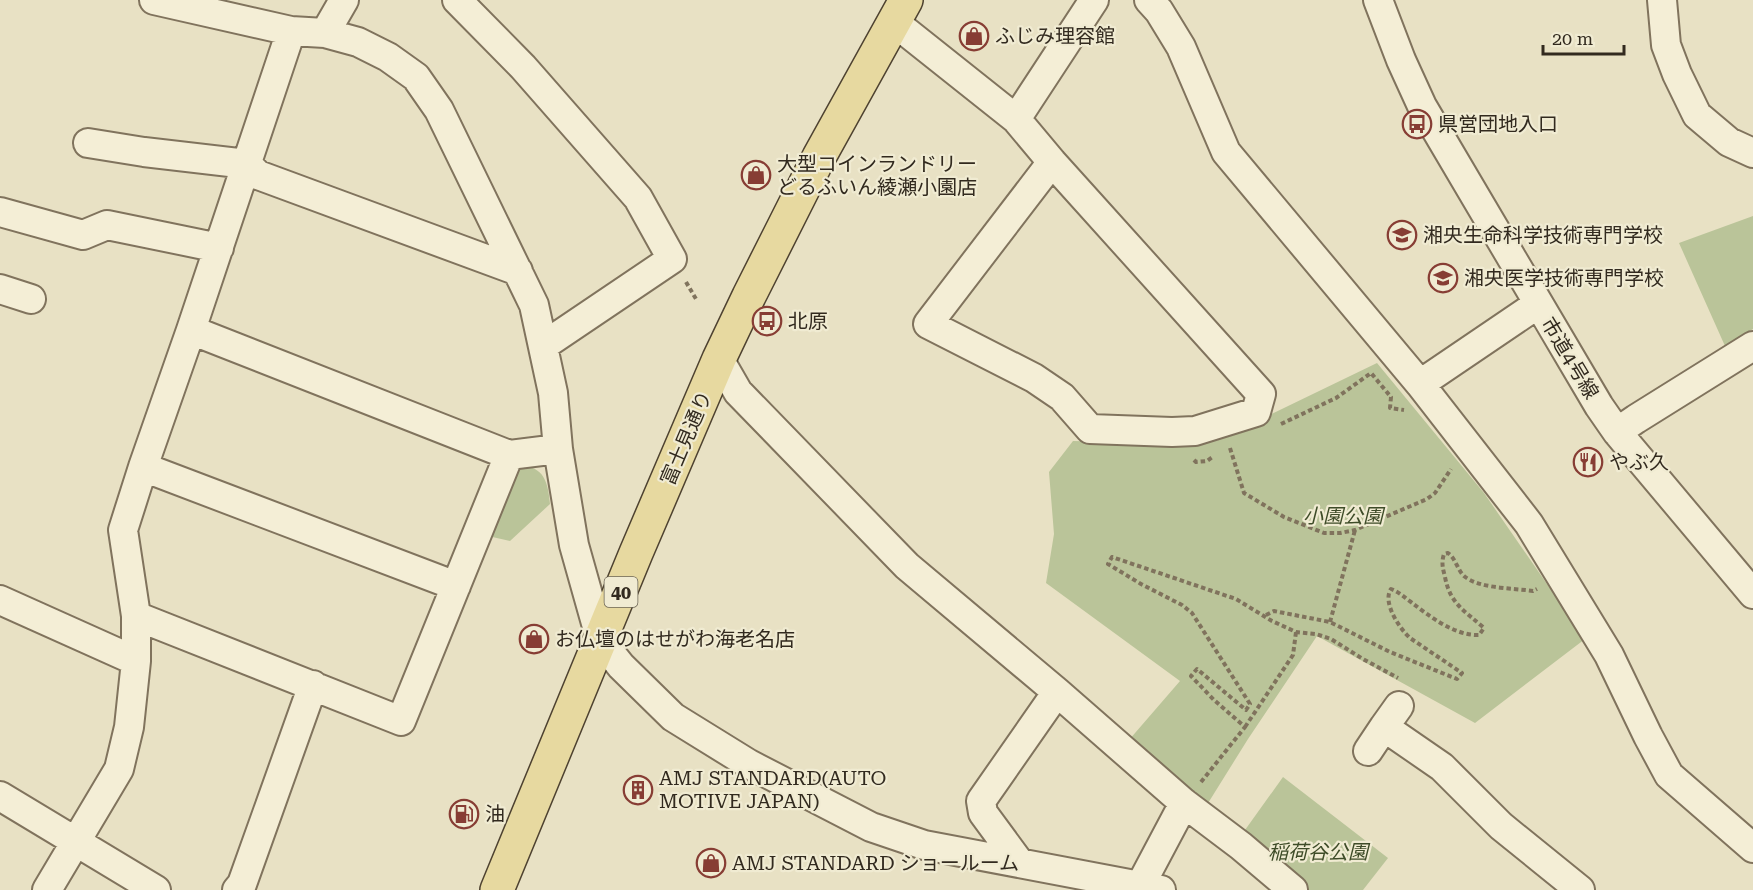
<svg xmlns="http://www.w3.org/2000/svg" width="1753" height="890" font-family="'Roboto Serif','Noto Sans JP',serif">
<rect width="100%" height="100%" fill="#e8e1c4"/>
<path fill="#bac499" d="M 1753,216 L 1753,329 L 1725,346 L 1679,243 Z
M 1377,363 L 1484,493 L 1585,639 L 1475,723 L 1317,636 L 1248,739 L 1205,808 L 1129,740 L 1180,681 L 1046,583 L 1054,534 L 1049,472 L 1073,441 L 1166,443 L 1216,441 Z
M 520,466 C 544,466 548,482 550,504 L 510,541 L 488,536 Z
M 1283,777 L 1388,858 L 1363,890 L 1304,890 L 1240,837 Z"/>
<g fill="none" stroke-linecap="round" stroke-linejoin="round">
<g stroke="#80735d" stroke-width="32">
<path id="minor" d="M 154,0 L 291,31 L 325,33 L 358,42 L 388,57 L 416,77 L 439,110 L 534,305 L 553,393 L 558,449 L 574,545 L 601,641 L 621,666 L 673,717 L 749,764 L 871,827 L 924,845 L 1161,890
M 457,0 L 523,67 L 638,198 L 672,259 L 543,346
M 1149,0 L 1159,11 L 1181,47 L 1226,152 L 1420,384 L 1529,524 L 1609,655 L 1648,736 L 1669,775 L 1753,848
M 1378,0 L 1401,60 L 1422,106 L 1599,406 L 1617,432 L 1753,594
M 1662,0 L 1666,45 L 1677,74 L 1697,115 L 1729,142 L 1753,153
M 894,22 L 1016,119
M 325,33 L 344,0
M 88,143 L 144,152 L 247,164 L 258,175 L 518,271
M 1052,162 L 928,324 L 1034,378 L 1062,397 L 1090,429 L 1172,432 L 1195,431 L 1256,412 L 1261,394 L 1052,162 L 1016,119 L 1094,0
M 0,212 L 83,235 L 107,225 L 219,248
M 0,289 L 31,299
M 191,330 L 509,455
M 719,359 L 738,392 L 907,566 L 1057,692 L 1184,803 L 1241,846 L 1293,890
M 1420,384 L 1538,304
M 1617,432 L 1636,419 L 1753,346
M 143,467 L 456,586
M 0,600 L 136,661
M 136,616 L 401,721 L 509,455 L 558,449
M 1384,727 L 1399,706
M 1368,751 L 1384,727 L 1442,767 L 1501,826 L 1580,890
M 0,796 L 156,890
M 1019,862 L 983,813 L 981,801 L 1057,692
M 47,890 L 119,769 L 129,727 L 136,661 L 136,616 L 123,530 L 143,467 L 191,330 L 291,31
M 237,890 L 242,884 L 313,685
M 1140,890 L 1140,886 L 1184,803"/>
</g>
<g stroke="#4e4230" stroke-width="36">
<path id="major" d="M 497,890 L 636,553 L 719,359 L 749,296 L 819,157 L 906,0"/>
</g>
<path stroke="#80735d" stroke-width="4" stroke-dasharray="4.5 3" stroke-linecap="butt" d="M 686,282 L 696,299
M 1281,424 L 1336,398 L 1371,373 L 1391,397 L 1390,408 L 1404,410
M 1230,448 L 1244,493 L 1284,517 L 1324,533 L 1340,533 L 1355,530 L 1427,499 L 1435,493 L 1451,469
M 1194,460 L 1196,462 L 1207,461 L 1214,456
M 1266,615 L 1274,611 L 1330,622 L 1390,652 L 1457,679 L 1462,673 L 1410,638 C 1399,628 1382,602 1391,589 C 1399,592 1404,597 1411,602 C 1429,616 1455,636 1479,635 L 1484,628 C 1465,611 1450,604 1445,577 C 1443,569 1441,563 1444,554 L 1448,553 C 1456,559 1457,569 1464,576 C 1479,589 1514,588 1533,591 L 1537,589
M 1330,622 L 1355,530
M 1245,727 L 1293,655 L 1296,632
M 1201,782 L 1245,727 L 1214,700 L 1191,676 L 1197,669 L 1246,710 L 1250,704 L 1192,613 L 1182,605 L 1141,584 L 1108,564 L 1112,557 L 1236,599 L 1272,621 L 1296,632 L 1316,634 L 1331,639 L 1363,659 L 1398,678"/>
<use href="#minor" stroke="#f4eed6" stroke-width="28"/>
<use href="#major" stroke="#e7d9a0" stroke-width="33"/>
</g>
<defs>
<g id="shop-ring" transform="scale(1.5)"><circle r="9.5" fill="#f0ebd2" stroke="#873d34" stroke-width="1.5"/><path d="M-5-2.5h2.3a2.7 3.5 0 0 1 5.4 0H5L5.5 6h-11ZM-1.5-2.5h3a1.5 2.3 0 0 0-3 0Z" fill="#873d34"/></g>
<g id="bus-ring" transform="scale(1.5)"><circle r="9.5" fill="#f0ebd2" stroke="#873d34" stroke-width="1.5"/><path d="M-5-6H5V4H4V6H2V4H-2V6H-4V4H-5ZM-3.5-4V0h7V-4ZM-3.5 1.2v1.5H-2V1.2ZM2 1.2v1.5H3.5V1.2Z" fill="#873d34"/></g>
<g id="university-ring" transform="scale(1.5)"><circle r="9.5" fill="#f0ebd2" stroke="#873d34" stroke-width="1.5"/><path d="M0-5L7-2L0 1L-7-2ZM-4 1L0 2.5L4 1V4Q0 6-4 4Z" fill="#873d34"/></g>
<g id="restaurant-ring" transform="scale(1.5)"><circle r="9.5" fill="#f0ebd2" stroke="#873d34" stroke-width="1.5"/><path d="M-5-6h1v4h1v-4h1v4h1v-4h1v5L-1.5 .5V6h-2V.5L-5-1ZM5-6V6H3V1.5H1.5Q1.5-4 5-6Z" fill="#873d34"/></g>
<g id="building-ring" transform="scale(1.5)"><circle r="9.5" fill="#f0ebd2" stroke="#873d34" stroke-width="1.5"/><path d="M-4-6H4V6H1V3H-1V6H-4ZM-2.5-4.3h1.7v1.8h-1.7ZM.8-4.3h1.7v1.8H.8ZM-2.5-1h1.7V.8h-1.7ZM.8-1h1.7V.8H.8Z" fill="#873d34"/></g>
<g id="fuel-ring" transform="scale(1.5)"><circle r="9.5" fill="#f0ebd2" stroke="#873d34" stroke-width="1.5"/><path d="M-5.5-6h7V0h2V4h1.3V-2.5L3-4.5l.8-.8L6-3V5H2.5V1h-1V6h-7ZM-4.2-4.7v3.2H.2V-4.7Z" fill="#873d34"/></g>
</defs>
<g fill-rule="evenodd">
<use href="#shop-ring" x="974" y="36"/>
<use href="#bus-ring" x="1417" y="124"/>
<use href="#shop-ring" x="756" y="175"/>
<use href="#university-ring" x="1402" y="235"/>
<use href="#university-ring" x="1443" y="278"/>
<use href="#bus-ring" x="767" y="321"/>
<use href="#restaurant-ring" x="1588" y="462"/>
<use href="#shop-ring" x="534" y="639"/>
<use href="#building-ring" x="638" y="790"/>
<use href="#fuel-ring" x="464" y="814"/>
<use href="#shop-ring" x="711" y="863"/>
</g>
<g text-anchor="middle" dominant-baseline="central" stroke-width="4.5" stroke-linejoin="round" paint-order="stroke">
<rect fill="#f0ebd2" stroke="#6b6455" stroke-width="1.5" x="604.5" y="577" width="33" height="30" rx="4.5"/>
<g font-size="18" font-weight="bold" fill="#322a1f">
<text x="621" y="592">40</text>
</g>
<g font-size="20" fill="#322a1f" stroke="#f0ebd2" text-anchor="start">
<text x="995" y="36">ふじみ理容館</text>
<text x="1438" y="124">県営団地入口</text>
<text x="777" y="164">大型コインランドリー<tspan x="777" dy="23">どるふいん綾瀬小園店</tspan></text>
<text x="1423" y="235">湘央生命科学技術専門学校</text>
<text x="1464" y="278">湘央医学技術専門学校</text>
<text x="788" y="321">北原</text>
<text x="1609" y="462">やぶ久</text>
<text x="555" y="639">お仏壇のはせがわ海老名店</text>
<text x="659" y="778">AMJ STANDARD(AUTO<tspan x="659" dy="23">MOTIVE JAPAN)</tspan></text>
<text x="485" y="814">油</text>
<text x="732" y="863">AMJ STANDARD ショールーム</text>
</g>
<g font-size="20" fill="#322a1f" stroke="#f0ebd2">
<text transform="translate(1570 358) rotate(59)">市道4号線</text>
<text transform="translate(686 438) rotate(-67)">富士見通り</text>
</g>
<g font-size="20" font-style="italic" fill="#3e4c28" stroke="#f0ebd2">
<text x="1343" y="516">小園公園</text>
<text x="1318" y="852">稲荷谷公園</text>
</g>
</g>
<path d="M1543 45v9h81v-9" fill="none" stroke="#322a1f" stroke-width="3"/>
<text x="1552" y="45" font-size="18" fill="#322a1f" stroke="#f0ebd2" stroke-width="4.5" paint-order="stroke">20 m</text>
</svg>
